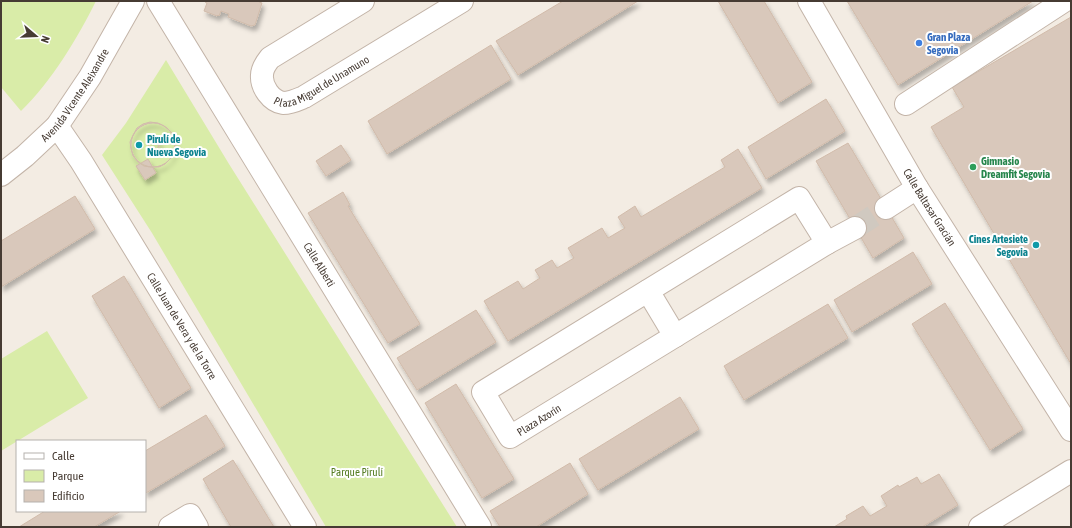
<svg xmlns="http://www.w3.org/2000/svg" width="1072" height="528" font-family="'Asap Condensed',sans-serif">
<defs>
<filter id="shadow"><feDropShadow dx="2.5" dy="4.5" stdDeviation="2" flood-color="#0004"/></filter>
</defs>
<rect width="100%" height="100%" fill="#f3ece3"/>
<path fill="#d9eca8" d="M 1,1 L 96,1 C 77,39 52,81 21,111 L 1,87 Z
M 166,60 L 229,164 L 457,527 L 326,527 L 152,233 L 102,155 L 126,123 Z
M 47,331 L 88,398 L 1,451 L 1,359 Z"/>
<path fill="#d9c8bb" stroke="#d1bbaa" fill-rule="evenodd" filter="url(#shadow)" d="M 205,1 L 259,1 L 259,2 L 262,3 L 255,25 L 251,26 L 228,17 L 229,14 L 221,11 L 219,16 L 218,15 L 217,16 L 204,11 L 207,3 L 205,2 Z
M 563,1 L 638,1 L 518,75 L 496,41 Z
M 718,1 L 764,1 L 812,82 L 778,103 Z
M 847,1 L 1033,1 L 898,85 Z
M 1071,17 L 1071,364 L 931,127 L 964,107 L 952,87 Z
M 491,45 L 511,79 L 387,154 L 368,121 Z
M 826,99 L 845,131 L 766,179 L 748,147 Z
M 150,122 L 158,123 L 164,126 L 170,131 L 174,137 L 175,144 L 174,152 L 171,158 L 165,164 L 159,167 L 151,167 L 144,166 L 138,162 L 133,156 L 131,149 L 130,142 L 133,135 L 137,128 L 143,124 ZM 154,139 L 157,140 L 159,146 L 157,149 L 154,150 L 150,149 L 148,144 L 150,140 Z
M131 145a22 22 0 1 1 44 0a22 22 0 1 1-44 0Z
M148.5 144a5.5 5.5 0 1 1 11 0a5.5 5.5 0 1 1-11 0Z
M 848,143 L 904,238 L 873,258 L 816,161 Z
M 341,145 L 351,160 L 326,176 L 316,161 Z
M 738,149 L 762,188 L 508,341 L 484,301 L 518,281 L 523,289 L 540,278 L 535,270 L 552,260 L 557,268 L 574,258 L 568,248 L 602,228 L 608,238 L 625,228 L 618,217 L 635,206 L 641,217 L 725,167 L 721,160 Z
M 148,159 L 156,173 L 145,180 L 136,166 Z
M 343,192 L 350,205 L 348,206 L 420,324 L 388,343 L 308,213 Z
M 75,196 L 95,229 L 1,287 L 1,241 Z
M 913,252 L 932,284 L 852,332 L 834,300 Z
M 124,276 L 191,388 L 159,408 L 92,296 Z
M 945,303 L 1023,429 L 990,450 L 912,324 Z
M 828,304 L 848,338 L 744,400 L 724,366 Z
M 476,310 L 496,342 L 417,390 L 397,358 Z
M 456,384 L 514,479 L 482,498 L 425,403 Z
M 680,397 L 699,429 L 598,490 L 579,459 Z
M 206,415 L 225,446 L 146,493 L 145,492 L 145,451 Z
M 233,460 L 274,527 L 231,527 L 203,479 Z
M 570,463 L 588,494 L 536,527 L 500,527 L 490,511 Z
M 939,474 L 958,505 L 922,527 L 834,527 L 847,519 L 846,516 L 863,506 L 870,516 L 887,506 L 881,496 L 898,485 L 899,487 L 917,477 L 921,484 Z
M 45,511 L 121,511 L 94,527 L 19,527 Z"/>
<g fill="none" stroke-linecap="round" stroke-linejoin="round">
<path stroke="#d0c9c0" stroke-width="22" stroke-dasharray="22 11" stroke-linecap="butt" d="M 855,228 L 886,208"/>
<g stroke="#c3b4a8" stroke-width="24">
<g id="minor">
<path id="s1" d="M 158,1 L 480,527"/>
<path id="s2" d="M 363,1 L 270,58 C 266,63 262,69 262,75 C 261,87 271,101 283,103 C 291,103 297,100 304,97 L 462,1"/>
<path id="s3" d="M 809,1 L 917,188 L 1071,430"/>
<path d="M 906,104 L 1064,1"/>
<path id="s4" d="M 57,126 L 81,161 L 305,527"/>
<path id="s5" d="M 1,175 L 25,156 L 57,126 L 90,77 L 133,1"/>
<path d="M 799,198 L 827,243 L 510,437 L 483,392 Z"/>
<path d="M 886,208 L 917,188"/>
<path d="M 827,243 L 855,228"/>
<path d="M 648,291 L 675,336"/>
<path d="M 170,527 L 190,515 L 197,527"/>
<path d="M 980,527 L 1071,471"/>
</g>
</g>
<use href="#minor" stroke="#fff" stroke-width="22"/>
</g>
<circle fill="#3f7fe0" stroke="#fff" stroke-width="1.5" cx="919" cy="43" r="4"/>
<g fill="#0f9aa8" stroke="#fff" stroke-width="1.5">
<circle cx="139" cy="145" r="4"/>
<circle cx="1036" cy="245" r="4"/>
</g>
<circle fill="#2e9e5b" stroke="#fff" stroke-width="1.5" cx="973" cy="167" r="4"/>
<g text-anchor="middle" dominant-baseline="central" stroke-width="4" stroke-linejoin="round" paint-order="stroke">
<g font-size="11" font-weight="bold" fill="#366cbe" stroke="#fff" text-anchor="start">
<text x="927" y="37">Gran Plaza<tspan x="927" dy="13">Segovia</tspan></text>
</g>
<g font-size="11" fill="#463b33" stroke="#fff">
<text stroke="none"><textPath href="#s2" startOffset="210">Plaza Miguel de Unamuno</textPath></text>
<text stroke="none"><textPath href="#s5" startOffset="110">Avenida Vicente Aleixandre</textPath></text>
<text stroke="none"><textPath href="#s3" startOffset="239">Calle Baltasar Gracián</textPath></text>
<text stroke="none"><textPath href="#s1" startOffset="309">Calle Alberti</textPath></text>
<text stroke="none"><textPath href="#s4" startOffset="236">Calle Juan de Vera y de la Torre</textPath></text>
<text transform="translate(539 420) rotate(-32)">Plaza Azorín</text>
</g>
<g font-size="11" font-weight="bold" fill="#0d838f" stroke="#fff" text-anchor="start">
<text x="147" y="139">Pirulí de<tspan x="147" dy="13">Nueva Segovia</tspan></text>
<text x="1028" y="239" text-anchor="end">Cines Artesiete<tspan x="1028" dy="13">Segovia</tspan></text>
</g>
<g font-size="11" font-weight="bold" fill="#27864d" stroke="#fff" text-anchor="start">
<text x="981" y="161">Gimnasio<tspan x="981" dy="13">Dreamfit Segovia</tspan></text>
</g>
<g font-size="11" fill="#547c21" stroke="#fff">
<text x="357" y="472">Parque Pirulí</text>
</g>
</g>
<rect width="1072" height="528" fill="none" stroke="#463b33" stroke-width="4"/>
<rect x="16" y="440" width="130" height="72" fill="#ffffff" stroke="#b5b1ad"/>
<rect x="24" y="453" width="20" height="6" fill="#ffffff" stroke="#b5b1ad"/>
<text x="52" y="460" font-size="12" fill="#463b33">Calle</text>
<rect x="24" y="470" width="20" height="12" fill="#d9eca8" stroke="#b5b1ad"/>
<text x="52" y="480" font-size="12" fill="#463b33">Parque</text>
<rect x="24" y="490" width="20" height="12" fill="#d9c8bb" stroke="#b5b1ad"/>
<text x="52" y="500" font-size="12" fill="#463b33">Edificio</text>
<g transform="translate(36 36) rotate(109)" stroke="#ffffff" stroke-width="3" paint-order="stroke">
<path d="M0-3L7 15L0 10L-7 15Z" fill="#463b33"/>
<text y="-6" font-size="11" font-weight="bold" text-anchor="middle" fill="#463b33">N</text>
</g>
</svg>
